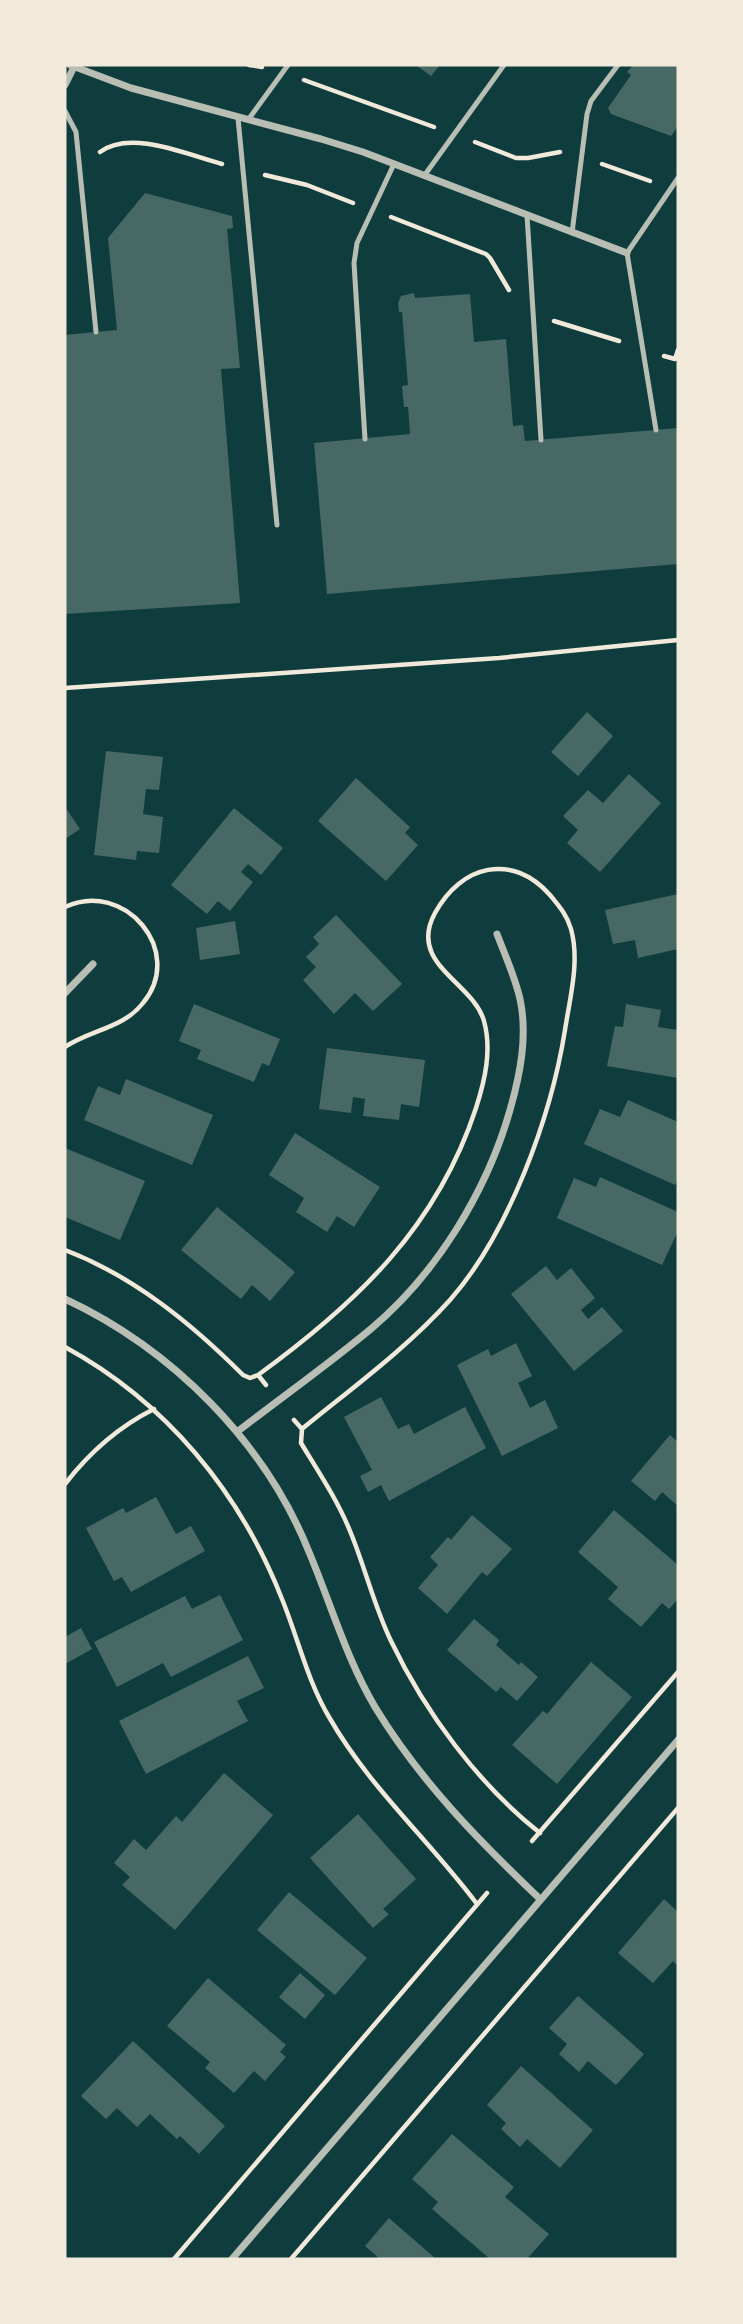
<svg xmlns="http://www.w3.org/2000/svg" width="743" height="2324" font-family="'Golos Text',sans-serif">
<rect width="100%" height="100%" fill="#0f3d3e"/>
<path fill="#486865" d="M 416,65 L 440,65 L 431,76 Z
M 633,65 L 678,65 L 678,126 L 671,136 L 611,114 L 608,108 L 631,75 L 627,72 Z
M 145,193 L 232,216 L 233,228 L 227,229 L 240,368 L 221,369 L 240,603 L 65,614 L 65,335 L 117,330 L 108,238 Z
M 414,293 L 415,298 L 470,294 L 474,342 L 506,339 L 513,426 L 523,425 L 525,441 L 678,428 L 678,564 L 327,594 L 314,443 L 410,434 L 408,407 L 404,407 L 402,386 L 408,385 L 402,312 L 399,312 L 398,303 L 401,296 Z
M 587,712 L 613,736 L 578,776 L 551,752 Z
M 106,751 L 163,757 L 159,790 L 146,789 L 143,814 L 163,817 L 159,853 L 137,851 L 136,860 L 94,855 Z
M 629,774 L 661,803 L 600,872 L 567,843 L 578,830 L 563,816 L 588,790 L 603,803 Z
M 356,778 L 410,827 L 405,833 L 418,845 L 386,881 L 318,821 Z
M 65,807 L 80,829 L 65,839 Z
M 234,808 L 283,848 L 261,875 L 248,864 L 241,872 L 253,882 L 230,911 L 218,901 L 207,914 L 171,885 Z
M 678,894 L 678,949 L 638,958 L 635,940 L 613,944 L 605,910 Z
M 336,915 L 402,984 L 373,1011 L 355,993 L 334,1014 L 303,980 L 316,967 L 306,957 L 319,944 L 313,937 Z
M 235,921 L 240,954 L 200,960 L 196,928 Z
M 194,1004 L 280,1039 L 269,1066 L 262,1063 L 254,1082 L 197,1059 L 201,1050 L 179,1041 Z
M 626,1004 L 661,1010 L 658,1027 L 678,1030 L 678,1078 L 607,1066 L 615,1026 L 623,1027 Z
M 327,1048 L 425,1060 L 419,1107 L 401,1104 L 399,1120 L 363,1116 L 365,1099 L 353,1097 L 351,1113 L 319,1109 Z
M 126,1079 L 213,1115 L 192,1165 L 84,1120 L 98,1086 L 120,1095 Z
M 628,1100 L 678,1122 L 678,1179 L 675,1185 L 584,1144 L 600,1109 L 620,1117 Z
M 295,1133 L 380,1187 L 354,1227 L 337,1216 L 327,1232 L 296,1212 L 304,1198 L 269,1175 Z
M 65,1148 L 145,1181 L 120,1240 L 65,1217 Z
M 600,1177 L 678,1212 L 678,1231 L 662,1265 L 557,1218 L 574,1178 L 596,1187 Z
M 217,1207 L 295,1272 L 270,1301 L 252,1285 L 241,1299 L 181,1250 Z
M 546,1266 L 557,1280 L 571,1268 L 595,1298 L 581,1310 L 588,1319 L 602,1307 L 623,1331 L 574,1371 L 511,1294 Z
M 516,1343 L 532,1376 L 518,1383 L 530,1408 L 545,1400 L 558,1428 L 502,1456 L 457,1365 L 488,1349 L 491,1356 Z
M 381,1397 L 398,1429 L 409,1424 L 414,1434 L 465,1407 L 486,1448 L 389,1501 L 381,1485 L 368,1492 L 360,1476 L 372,1470 L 344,1417 Z
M 670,1435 L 678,1442 L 678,1506 L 662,1492 L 655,1501 L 631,1481 Z
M 156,1497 L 176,1534 L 191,1526 L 205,1551 L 131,1592 L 122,1577 L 114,1581 L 86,1528 L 123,1508 L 126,1513 Z
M 614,1510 L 678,1565 L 678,1599 L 669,1609 L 662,1603 L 641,1627 L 608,1599 L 618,1587 L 578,1552 Z
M 472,1515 L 512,1549 L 487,1576 L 482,1572 L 447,1614 L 418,1588 L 438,1565 L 430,1557 L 448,1537 L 451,1540 Z
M 220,1595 L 243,1640 L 171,1677 L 163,1663 L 117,1687 L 94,1642 L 185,1596 L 192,1609 Z
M 474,1619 L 499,1640 L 496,1645 L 519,1665 L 521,1662 L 538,1677 L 517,1701 L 501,1687 L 496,1692 L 447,1650 Z
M 81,1628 L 92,1649 L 65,1664 L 65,1637 Z
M 248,1656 L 264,1688 L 237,1701 L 248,1721 L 146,1774 L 119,1721 Z
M 591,1662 L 632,1697 L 557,1784 L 512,1745 L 543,1711 L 547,1714 Z
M 224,1773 L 273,1815 L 175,1930 L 122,1885 L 130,1877 L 114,1863 L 134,1839 L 146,1850 L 176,1816 L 182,1822 Z
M 358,1814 L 416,1879 L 383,1909 L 389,1914 L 373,1928 L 310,1858 Z
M 289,1892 L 367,1958 L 335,1995 L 257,1930 Z
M 664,1899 L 678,1912 L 678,1966 L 673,1961 L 653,1983 L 618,1953 Z
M 300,1973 L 325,1995 L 305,2019 L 279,1997 Z
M 208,1978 L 286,2045 L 280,2052 L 286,2057 L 265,2081 L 254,2071 L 234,2093 L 205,2068 L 210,2062 L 167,2026 Z
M 578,1996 L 644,2054 L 616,2085 L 588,2061 L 579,2072 L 559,2054 L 567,2044 L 549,2028 Z
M 133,2041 L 225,2126 L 199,2154 L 180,2136 L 177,2139 L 150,2114 L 137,2127 L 117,2108 L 106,2119 L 81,2096 Z
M 521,2066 L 593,2130 L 560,2168 L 527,2139 L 520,2147 L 501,2129 L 506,2123 L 487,2105 Z
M 452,2134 L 514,2187 L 505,2197 L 549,2234 L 527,2259 L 490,2259 L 432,2209 L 438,2202 L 412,2179 Z
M 389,2218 L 436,2259 L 380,2259 L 365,2246 Z"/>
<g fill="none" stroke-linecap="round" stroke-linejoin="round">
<path stroke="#f1e9da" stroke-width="4.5" d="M 249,65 L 262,67
M 304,80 L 434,127
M 475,142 L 516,158 L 528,158 L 560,152
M 100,152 C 131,129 188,155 222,164
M 602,164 L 650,181
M 265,175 L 307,185 L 353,203
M 391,217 L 486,254 L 490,258 L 509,290
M 554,321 L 619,341
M 664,356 L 675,359 L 678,350
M 65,688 L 499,658 L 678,640
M 65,907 C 124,879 186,951 143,1003 C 124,1028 90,1030 65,1047
M 65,1250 C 133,1276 191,1323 243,1375 L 250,1378 L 258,1375 L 266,1385
M 65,1347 C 166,1402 240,1492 282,1599 C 298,1638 307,1680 329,1717 C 369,1787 429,1840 477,1904
M 258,1375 C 357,1303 437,1227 476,1108 C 485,1080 492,1050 484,1021 C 473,982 407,964 435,913 C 461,865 512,852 550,895 C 559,906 567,915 571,929 C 580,961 570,997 565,1030 C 551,1117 509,1233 450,1300 C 406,1349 352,1388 302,1429
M 294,1420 L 302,1429 L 301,1443 C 318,1471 338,1501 350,1531 C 365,1567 374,1606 391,1641 C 425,1712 478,1784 540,1833
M 65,1484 C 89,1453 118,1427 154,1409
M 532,1841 L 678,1672
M 174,2259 L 487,1893
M 291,2259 L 678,1808"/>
<path stroke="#b8beb3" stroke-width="5" d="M 65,111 L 76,132 L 96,332
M 238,118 L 277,525
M 248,120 L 288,65
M 424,176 L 504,65
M 527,215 L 541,440
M 572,233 L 587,114 L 591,101 L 618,65
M 656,430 L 627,253 L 678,178
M 365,439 L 354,263 L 357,243 L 394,164"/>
<path stroke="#b8beb3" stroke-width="7" d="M 70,65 L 131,88 L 321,139 L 363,152 L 627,253
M 65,85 L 74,67
M 65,993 L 93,964
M 65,1299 C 172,1349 265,1442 309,1552 C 331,1604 346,1658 375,1707 C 420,1781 478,1840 540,1899
M 237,1432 C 282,1397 329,1364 372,1328 C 437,1273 487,1191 510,1110 C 520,1075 528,1036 520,999 C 515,977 505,955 497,934
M 232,2259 L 678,1740"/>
</g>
<rect width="743" height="2324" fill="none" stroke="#f1e9da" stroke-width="133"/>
</svg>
